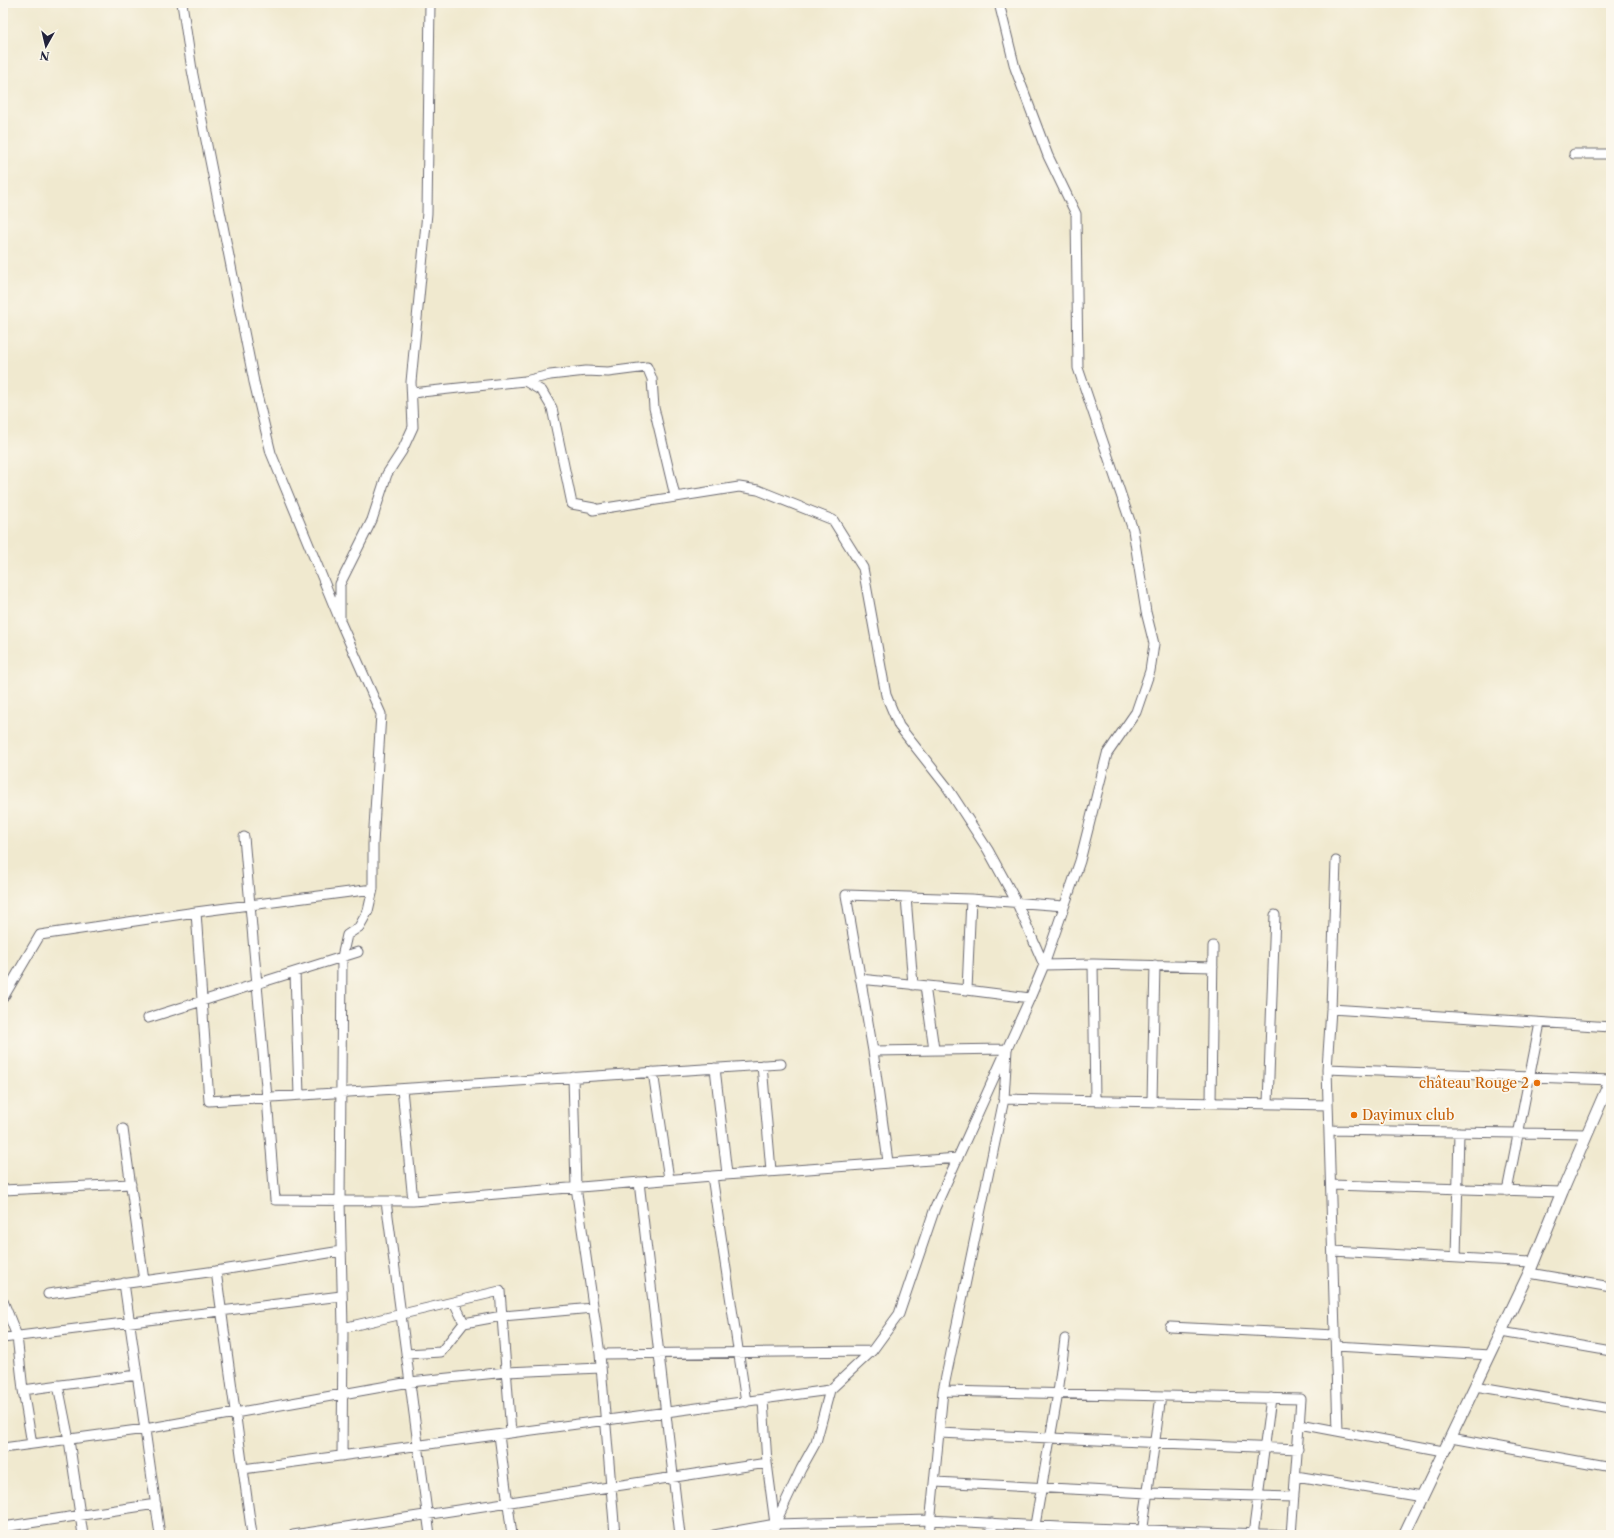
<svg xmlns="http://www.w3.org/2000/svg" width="1614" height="1538" font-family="'Libre Caslon Text',serif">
<rect width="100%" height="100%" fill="#fbf7ec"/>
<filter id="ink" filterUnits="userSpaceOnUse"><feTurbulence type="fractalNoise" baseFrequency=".025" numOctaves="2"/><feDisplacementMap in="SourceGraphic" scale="8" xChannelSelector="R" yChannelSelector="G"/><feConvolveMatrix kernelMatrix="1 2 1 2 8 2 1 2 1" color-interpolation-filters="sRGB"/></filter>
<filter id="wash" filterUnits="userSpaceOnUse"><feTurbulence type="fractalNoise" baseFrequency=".012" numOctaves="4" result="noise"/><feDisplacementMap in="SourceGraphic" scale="16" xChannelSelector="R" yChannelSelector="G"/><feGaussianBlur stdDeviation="0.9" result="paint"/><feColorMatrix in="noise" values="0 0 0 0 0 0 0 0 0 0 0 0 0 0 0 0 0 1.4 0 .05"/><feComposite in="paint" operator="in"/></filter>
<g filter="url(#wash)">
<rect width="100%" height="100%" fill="#f0e9cf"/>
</g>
<g filter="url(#ink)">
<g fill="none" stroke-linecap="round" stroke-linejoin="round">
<g stroke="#6a686f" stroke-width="11">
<path id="minor" d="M 182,3 L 192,70 L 254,382 L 271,453 L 339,618
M 1574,154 L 1611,154
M 525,381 L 542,391 L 552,408 L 572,504 L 594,508 L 593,510 L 739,487 L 758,490 L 833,520 L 863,568 L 886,695 L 899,726 L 947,787 L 988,850 L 1016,901 L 1044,965 L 1093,964 L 1213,967
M 412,393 L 525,381 L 550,375 L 586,371 L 608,372 L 647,367 L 652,379 L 654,408 L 675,496
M 244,837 L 267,1098 L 275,1200 L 413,1201 L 712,1176 L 958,1158
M 1336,861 L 1331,1009 L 1327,1069 L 1338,1431
M 906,897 L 913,985
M 196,912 L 209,1101 L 781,1064
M 1093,964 L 1095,1100
M 295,972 L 299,1095
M 860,979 L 967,990 L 1030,998
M 925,986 L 934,1049
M 967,990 L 971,899
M 3,998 L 40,935 L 196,912 L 373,889
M 1331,1009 L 1611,1027
M 148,1018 L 358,952
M 873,1051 L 1007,1049 L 1004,1099 L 943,1391 L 929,1535
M 762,1065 L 771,1171
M 715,1068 L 727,1174
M 1327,1069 L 1611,1080
M 653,1072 L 669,1179
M 573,1077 L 576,1187 L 600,1354 L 615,1535
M 402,1089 L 413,1201
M 1004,1099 L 1328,1105
M 1152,1101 L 1155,965
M 1211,1103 L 1213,946
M 1268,1103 L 1275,915
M 123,1129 L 144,1281
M 1329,1130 L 1587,1134
M 888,1162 L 873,1051 L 846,895 L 971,899 L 1064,906
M 712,1176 L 746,1402
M 639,1182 L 680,1535
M 1331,1185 L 1562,1192
M 3,1190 L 131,1184
M 1507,1191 L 1540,1023
M 386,1201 L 430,1535
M 1333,1251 L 1533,1262
M 1456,1258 L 1459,1132
M 216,1271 L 252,1535
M 1529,1273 L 1611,1287
M 124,1283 L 160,1535
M 48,1294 L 216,1271 L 341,1251
M 3,1301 L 17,1336 L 23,1390 L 32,1444
M 454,1302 L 464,1323
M 1170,1327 L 1335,1335
M 343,1328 L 500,1291 L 511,1433
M 1501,1332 L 1611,1351
M 3,1338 L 341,1296
M 1336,1346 L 1490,1355
M 406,1354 L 441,1352 L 464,1323 L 502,1316 L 593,1308
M 600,1354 L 872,1351
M 58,1385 L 69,1440 L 83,1535
M 1475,1386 L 1611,1409
M 23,1390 L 137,1375
M 943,1391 L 1301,1399 L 1291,1535
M 763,1400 L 767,1463 L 775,1524 L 775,1535
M 1300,1424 L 1443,1451
M 939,1433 L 1298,1449
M 499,1435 L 512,1535
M 1451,1438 L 1611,1467
M 3,1448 L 145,1429 L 410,1382 L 506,1372 L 601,1368
M 342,1456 L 343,1328 L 340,1200 L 342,957 L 347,935 L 359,927 L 368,911 L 373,889 L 373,844 L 381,714 L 340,621 L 340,584 L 372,520 L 387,474 L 402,451 L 413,427 L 411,382 L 427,213 L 430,3
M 243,1469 L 830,1390
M 1296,1476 L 1422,1497
M 935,1482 L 1148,1493 L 1294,1497
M 775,1524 L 801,1469 L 816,1442 L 830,1390 L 872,1351 L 899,1314 L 935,1208 L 1030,998 L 1044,965 L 1080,861 L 1107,754 L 1136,712 L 1150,671 L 1154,644 L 1146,612 L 1133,530 L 1078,368 L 1076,214 L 1048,156 L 1015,68 L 999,3
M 1035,1525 L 1058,1393 L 1065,1339
M 3,1527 L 156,1504
M 1142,1534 L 1161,1396
M 293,1535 L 767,1463
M 714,1535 L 775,1524 L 930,1520 L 1060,1527 L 1294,1535
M 992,1535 L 992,1523
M 1253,1535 L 1271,1398"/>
</g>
<g stroke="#6a686f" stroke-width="13">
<path id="tertiary" d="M 1404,1535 L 1529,1273 L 1562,1192 L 1611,1079"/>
</g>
<use href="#minor" stroke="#fff" stroke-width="9"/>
<use href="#tertiary" stroke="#fff" stroke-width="11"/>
</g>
</g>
<g fill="#e8710a" stroke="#fbf7ec" stroke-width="1.5">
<circle cx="1537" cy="1083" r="4"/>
<circle cx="1354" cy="1115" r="4"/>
</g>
<g text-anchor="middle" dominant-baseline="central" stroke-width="3.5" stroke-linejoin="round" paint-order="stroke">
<g font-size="14" fill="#c56008" stroke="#fbf7ec" text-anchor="end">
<text x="1529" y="1083">château Rouge 2</text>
<text x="1362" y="1115" text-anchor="start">Dayimux club</text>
</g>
</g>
<rect width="1614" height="1538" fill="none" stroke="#fbf7ec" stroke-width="16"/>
<g transform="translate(46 46) rotate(188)" stroke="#fbf7ec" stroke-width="3" paint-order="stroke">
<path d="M0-3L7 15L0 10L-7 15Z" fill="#22223b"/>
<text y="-6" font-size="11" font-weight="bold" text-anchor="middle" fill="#22223b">N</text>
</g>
</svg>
